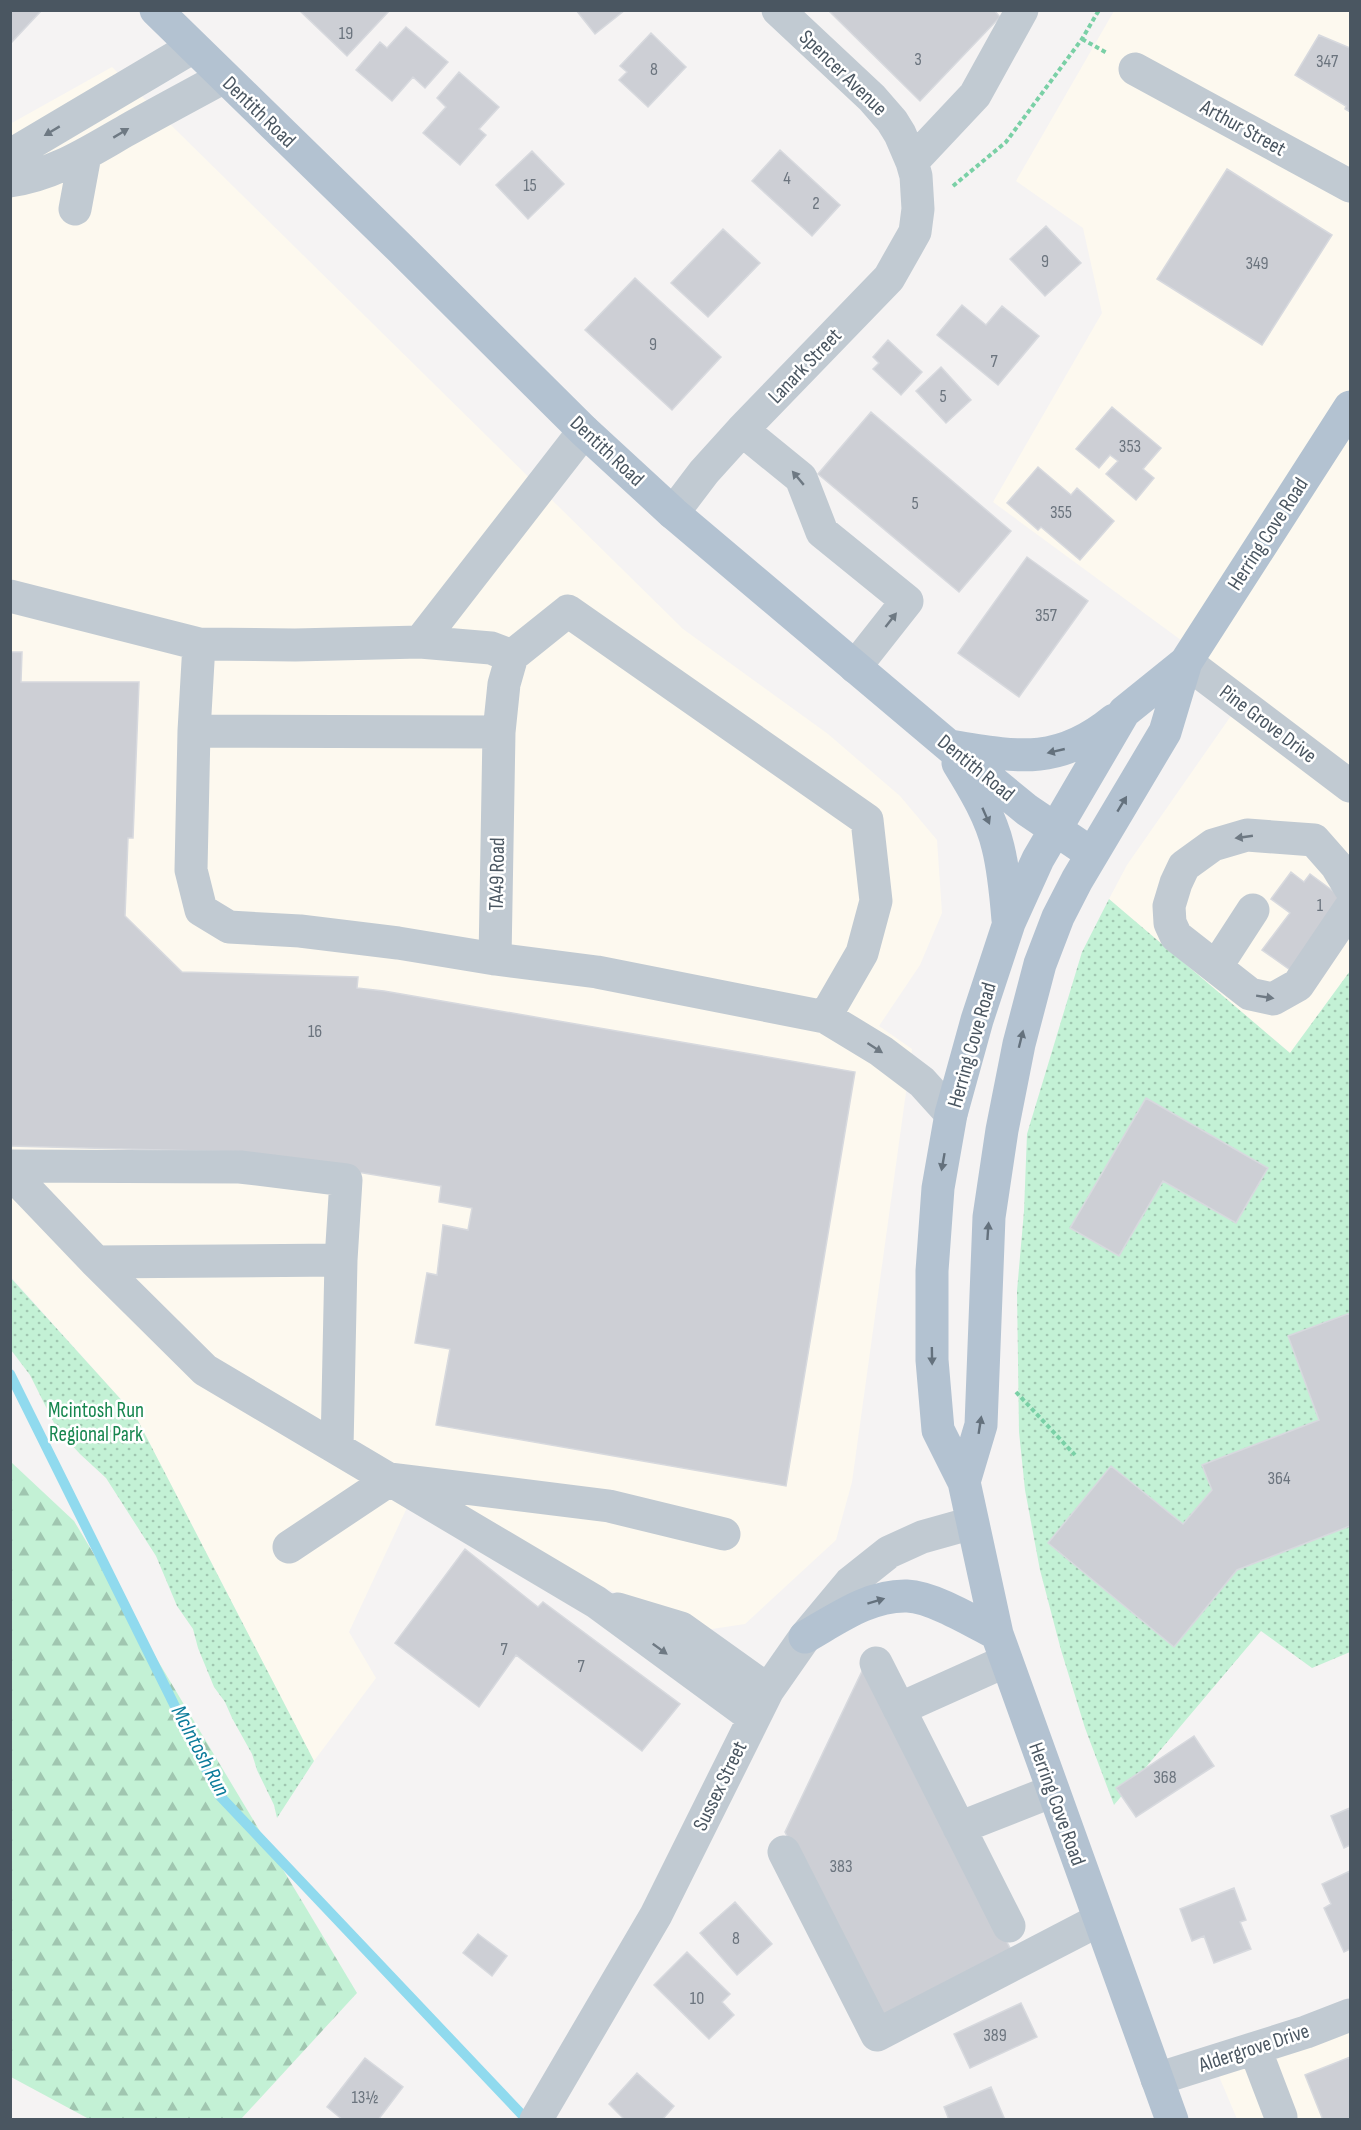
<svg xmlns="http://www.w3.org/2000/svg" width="1361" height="2130" font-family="'Sofia Sans Condensed',sans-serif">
<defs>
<pattern id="forest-firs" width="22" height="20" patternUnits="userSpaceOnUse" patternTransform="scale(1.5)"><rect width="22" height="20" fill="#c3f1d5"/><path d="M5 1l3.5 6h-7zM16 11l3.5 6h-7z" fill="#a0c6b0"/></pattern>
<pattern id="park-dots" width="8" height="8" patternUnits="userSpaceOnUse" patternTransform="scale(1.5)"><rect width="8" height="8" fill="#c3f1d5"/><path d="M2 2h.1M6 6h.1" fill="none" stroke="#a0c6b0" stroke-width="1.8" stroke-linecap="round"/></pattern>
</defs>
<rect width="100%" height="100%" fill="#f5f3f3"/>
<path fill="#fdf9ef" d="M 1114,11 L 1350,11 L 1350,971 L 1290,1053 L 1109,899 L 1127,865 L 1249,690 L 993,502 L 1102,313 L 1083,228 L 1016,181 Z
M 112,67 L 683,629 L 828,734 L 900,796 L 937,840 L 942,913 L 920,965 L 879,1026 L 912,1049 L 852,1482 L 836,1540 L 745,1624 L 699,1631 L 411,1499 L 349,1632 L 376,1678 L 314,1761 L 135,1415 L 11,1277 L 10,124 Z
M 1350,2006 L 1350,2119 L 1237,2119 L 1210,2055 Z"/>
<path fill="url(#forest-firs)" d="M 11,1462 L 74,1521 L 357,1993 L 241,2119 L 89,2119 L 11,2077 Z"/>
<path fill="url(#park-dots)" d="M 1109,899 L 1290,1053 L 1350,971 L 1350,1652 L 1312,1668 L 1261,1631 L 1114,1805 L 1085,1728 L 1061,1650 L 1040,1570 L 1025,1490 L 1019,1432 L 1017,1291 L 1024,1211 L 1027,1134 L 1082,952 Z
M 10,1277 L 135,1415 L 314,1761 L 277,1818 L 274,1805 L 257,1770 L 252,1754 L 232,1718 L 225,1702 L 214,1687 L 198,1648 L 193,1629 L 177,1606 L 156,1556 L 106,1478 L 80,1454 L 57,1429 L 30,1375 L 11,1350 Z"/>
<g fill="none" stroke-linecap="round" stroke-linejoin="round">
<path stroke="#90daee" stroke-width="10" d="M 10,1374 L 219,1795 L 527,2120"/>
</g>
<path fill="#cdcfd5" stroke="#d7d9de" stroke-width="1.5" d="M 10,10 L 42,10 L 10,44 Z
M 299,10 L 390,10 L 347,56 Z
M 576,10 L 625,10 L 595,34 Z
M 828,10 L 994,10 L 1000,17 L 920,101 Z
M 406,27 L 448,62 L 425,88 L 413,77 L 392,101 L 356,70 L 380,42 L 387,48 Z
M 651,33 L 686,67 L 648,107 L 619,80 L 627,72 L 620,66 Z
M 1319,35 L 1350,48 L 1350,112 L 1345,109 L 1346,106 L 1295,75 Z
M 459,72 L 499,107 L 479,129 L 486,135 L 460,165 L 423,133 L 446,107 L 437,98 Z
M 780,150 L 840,205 L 812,236 L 752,181 Z
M 532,151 L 564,184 L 528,219 L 496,185 Z
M 1227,169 L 1332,235 L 1262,345 L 1157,279 Z
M 1046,226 L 1081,263 L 1045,296 L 1010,259 Z
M 723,229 L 760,263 L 708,317 L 671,283 Z
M 635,278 L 721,357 L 672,410 L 585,330 Z
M 962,305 L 986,325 L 1002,306 L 1039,336 L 998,385 L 937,335 Z
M 888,340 L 922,372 L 901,395 L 873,369 L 879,363 L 873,357 Z
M 941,367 L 971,400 L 946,423 L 916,391 Z
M 1112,407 L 1161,448 L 1143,469 L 1154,478 L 1136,500 L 1106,474 L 1118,461 L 1110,455 L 1099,468 L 1076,449 Z
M 871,412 L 1011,531 L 959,592 L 818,474 Z
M 1038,467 L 1071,495 L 1077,488 L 1114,521 L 1080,560 L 1041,527 L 1038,530 L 1007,503 Z
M 1027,557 L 1088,601 L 1019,697 L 958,653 Z
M 10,652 L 22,652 L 21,682 L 139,682 L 133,838 L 128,838 L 125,916 L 182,972 L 358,977 L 357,988 L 384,991 L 855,1072 L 786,1486 L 436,1425 L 450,1349 L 415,1343 L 427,1273 L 437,1275 L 443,1225 L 468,1230 L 472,1208 L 439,1202 L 441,1186 L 238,1152 L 10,1146 Z
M 1291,872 L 1304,882 L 1310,874 L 1345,900 L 1293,972 L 1262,950 L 1290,913 L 1271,899 Z
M 1146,1098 L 1268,1168 L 1236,1223 L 1163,1181 L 1119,1256 L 1070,1228 Z
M 1350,1313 L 1350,1526 L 1237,1570 L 1174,1647 L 1048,1543 L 1111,1466 L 1183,1524 L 1212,1490 L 1202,1465 L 1319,1420 L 1288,1336 Z
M 465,1549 L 538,1607 L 543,1602 L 680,1704 L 642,1751 L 516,1655 L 479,1707 L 395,1643 Z
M 865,1665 L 1012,1952 L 880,2019 L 785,1832 Z
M 1194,1736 L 1214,1766 L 1136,1817 L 1116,1788 Z
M 1350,1808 L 1350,1845 L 1344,1848 L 1331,1816 Z
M 1350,1871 L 1350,1949 L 1344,1952 L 1324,1908 L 1331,1904 L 1322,1884 Z
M 1234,1888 L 1246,1920 L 1240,1922 L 1251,1949 L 1214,1963 L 1204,1936 L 1192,1941 L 1180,1909 Z
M 735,1902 L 772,1944 L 737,1975 L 700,1933 Z
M 478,1934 L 507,1956 L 492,1976 L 463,1953 Z
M 687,1952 L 730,1994 L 722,2002 L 734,2015 L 709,2039 L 654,1985 Z
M 1021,2003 L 1037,2037 L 970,2068 L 954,2034 Z
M 1350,2057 L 1350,2120 L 1323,2120 L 1305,2075 Z
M 365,2058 L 403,2087 L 378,2120 L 343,2120 L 327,2107 Z
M 637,2073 L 674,2106 L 662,2120 L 625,2120 L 609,2104 Z
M 991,2087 L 1005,2120 L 949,2120 L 944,2107 Z"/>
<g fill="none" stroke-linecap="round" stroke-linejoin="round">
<path stroke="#7ad0a6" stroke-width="4" stroke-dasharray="4.5 3" stroke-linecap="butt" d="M 1082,39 L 1107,53
M 953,186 L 1006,142 L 1082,39 L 1099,10
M 1016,1392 L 1075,1455"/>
<path stroke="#c1cad2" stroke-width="33" d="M 1135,69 L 1350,186
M 10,158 L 16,152 L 193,47
M 912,162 L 975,95 L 1022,10
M 10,181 C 54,175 90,151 127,130 C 159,112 191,95 224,77
M 75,209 L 85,155
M 742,430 L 801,478 L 822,532 L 907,601 L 855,667
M 673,513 L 704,472 L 742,430 L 889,278 L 915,232 L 918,209 L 916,176 L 912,162 L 900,134 L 892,121 L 872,98 L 778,10
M 10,596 L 199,644 L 295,645 L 420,642 L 491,648 L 512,656 L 504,684 L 499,732 L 495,959
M 420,642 L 584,431
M 199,644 L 194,731 L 191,870 L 201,910 L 229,927 L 300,931 L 398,943 L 495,959 L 597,972 L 825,1017 L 881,1051 L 922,1082 L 951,1114
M 512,656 L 568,611 L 867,820 L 876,901 L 862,953 L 825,1017
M 1186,662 L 1350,786
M 194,731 L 499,732
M 1350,888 L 1336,865 L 1314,840 L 1247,835 L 1213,845 L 1184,866 L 1176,883 L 1169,906 L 1170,923 L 1176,936 L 1250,994 L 1273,999 L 1298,985 L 1350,908
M 1216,967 L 1253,910
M 10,1166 L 240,1167 L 346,1180 L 341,1260
M 10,1172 L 96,1262 L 205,1370 L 596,1602 L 754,1718
M 96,1262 L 341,1260 L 337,1448
M 289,1547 L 391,1479 L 609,1506 L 724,1534
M 618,1609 L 681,1628 L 768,1690
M 876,1663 L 1009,1926
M 899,1709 L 1006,1661
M 959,1828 L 1053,1791
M 784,1852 L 877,2035 L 1099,1920
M 1255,2049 L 1281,2117
M 1157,2079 L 1306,2032 L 1350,2015
M 536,2120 L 656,1915 L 768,1690 L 805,1637 L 850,1583 L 889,1552 L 922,1537 L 972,1523"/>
<path stroke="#b3c2d1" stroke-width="33" d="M 156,10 L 401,249 L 584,431 L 673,513 L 949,746 L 1027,810 L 1092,854
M 950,746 C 1017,757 1058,766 1114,720
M 958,763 C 974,789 991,817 998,847 C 1004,871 1006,896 1008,920
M 964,1482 L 981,1425 L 989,1217 L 1002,1130 L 1019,1044 L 1040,964 L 1058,917 L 1077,880 L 1165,732 L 1186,662 L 1350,407
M 805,1637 C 837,1619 869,1595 907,1596 C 933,1597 974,1622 997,1634
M 1172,2120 L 997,1634 L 964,1482 L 938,1430 L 932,1360 L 932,1271 L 938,1188 L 951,1114 L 977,1020 L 1009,923 L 1038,859 L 1124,712 L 1186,662"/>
</g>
<defs><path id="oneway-solid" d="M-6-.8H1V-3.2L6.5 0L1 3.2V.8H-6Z" transform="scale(1.5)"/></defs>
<g fill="#6e7983">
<use href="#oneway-solid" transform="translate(52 131) rotate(149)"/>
<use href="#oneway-solid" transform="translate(121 133) rotate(-31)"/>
<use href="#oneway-solid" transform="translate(798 478) rotate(-130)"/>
<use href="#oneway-solid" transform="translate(891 620) rotate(-52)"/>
<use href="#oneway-solid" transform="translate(1244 837) rotate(172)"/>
<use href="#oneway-solid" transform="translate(1265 997) rotate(9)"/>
<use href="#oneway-solid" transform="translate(875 1048) rotate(33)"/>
<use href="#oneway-solid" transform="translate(660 1649) rotate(36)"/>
</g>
<g fill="#64717d">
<use href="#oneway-solid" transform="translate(1056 751) rotate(167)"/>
<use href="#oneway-solid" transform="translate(1122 804) rotate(-59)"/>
<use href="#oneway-solid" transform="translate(986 816) rotate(66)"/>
<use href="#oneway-solid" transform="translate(1021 1039) rotate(-76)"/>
<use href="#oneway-solid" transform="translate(943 1162) rotate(100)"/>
<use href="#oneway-solid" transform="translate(988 1231) rotate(-86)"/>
<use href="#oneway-solid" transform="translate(932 1356) rotate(89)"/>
<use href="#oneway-solid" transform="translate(980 1425) rotate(-81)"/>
<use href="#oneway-solid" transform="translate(876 1601) rotate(-17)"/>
</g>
<g text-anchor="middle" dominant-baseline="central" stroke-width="5" stroke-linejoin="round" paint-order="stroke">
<g font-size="18" fill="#6b747e">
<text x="346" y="33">19</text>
<text x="918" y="59">3</text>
<text x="1327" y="61">347</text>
<text x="654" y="69">8</text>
<text x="787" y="178">4</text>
<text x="530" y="185">15</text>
<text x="816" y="203">2</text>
<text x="1045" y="261">9</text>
<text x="1257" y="263">349</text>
<text x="653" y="344">9</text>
<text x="994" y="361">7</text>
<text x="943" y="396">5</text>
<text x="1130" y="446">353</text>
<text x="915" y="503">5</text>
<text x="1061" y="512">355</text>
<text x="1046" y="615">357</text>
<text x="1320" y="905">1</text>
<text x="315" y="1031">16</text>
<text x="1279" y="1478">364</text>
<text x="504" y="1649">7</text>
<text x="581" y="1666">7</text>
<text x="1165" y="1777">368</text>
<text x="841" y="1866">383</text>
<text x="736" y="1938">8</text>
<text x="697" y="1998">10</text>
<text x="995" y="2035">389</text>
<text x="365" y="2097">13½</text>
</g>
<g font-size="21" fill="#4a5661" stroke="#fff">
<text transform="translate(843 73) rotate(44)">Spencer Avenue</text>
<text transform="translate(259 112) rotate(44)">Dentith Road</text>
<text transform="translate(1243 128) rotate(29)">Arthur Street</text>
<text transform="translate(805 366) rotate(-46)">Lanark Street</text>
<text transform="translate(607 451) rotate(43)">Dentith Road</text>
<text transform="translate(1268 534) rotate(-57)">Herring Cove Road</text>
<text transform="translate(1268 724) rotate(37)">Pine Grove Drive</text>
<text transform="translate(976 768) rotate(39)">Dentith Road</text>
<text transform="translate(497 874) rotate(-89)">TA49 Road</text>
<text transform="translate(972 1045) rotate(-74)">Herring Cove Road</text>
<text transform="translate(720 1786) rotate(-64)">Sussex Street</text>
<text transform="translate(1057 1804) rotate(70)">Herring Cove Road</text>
<text transform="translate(1254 2048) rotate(-18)">Aldergrove Drive</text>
</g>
<g font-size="21" fill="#17864f" stroke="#fff">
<text x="96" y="1410">Mcintosh Run<tspan x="96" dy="24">Regional Park</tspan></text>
</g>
<g font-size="22" font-style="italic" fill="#0c7c9b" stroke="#fff">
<text transform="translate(200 1751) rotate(62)">McIntosh Run</text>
</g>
</g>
<rect width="1361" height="2130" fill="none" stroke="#4a5661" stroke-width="24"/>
</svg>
